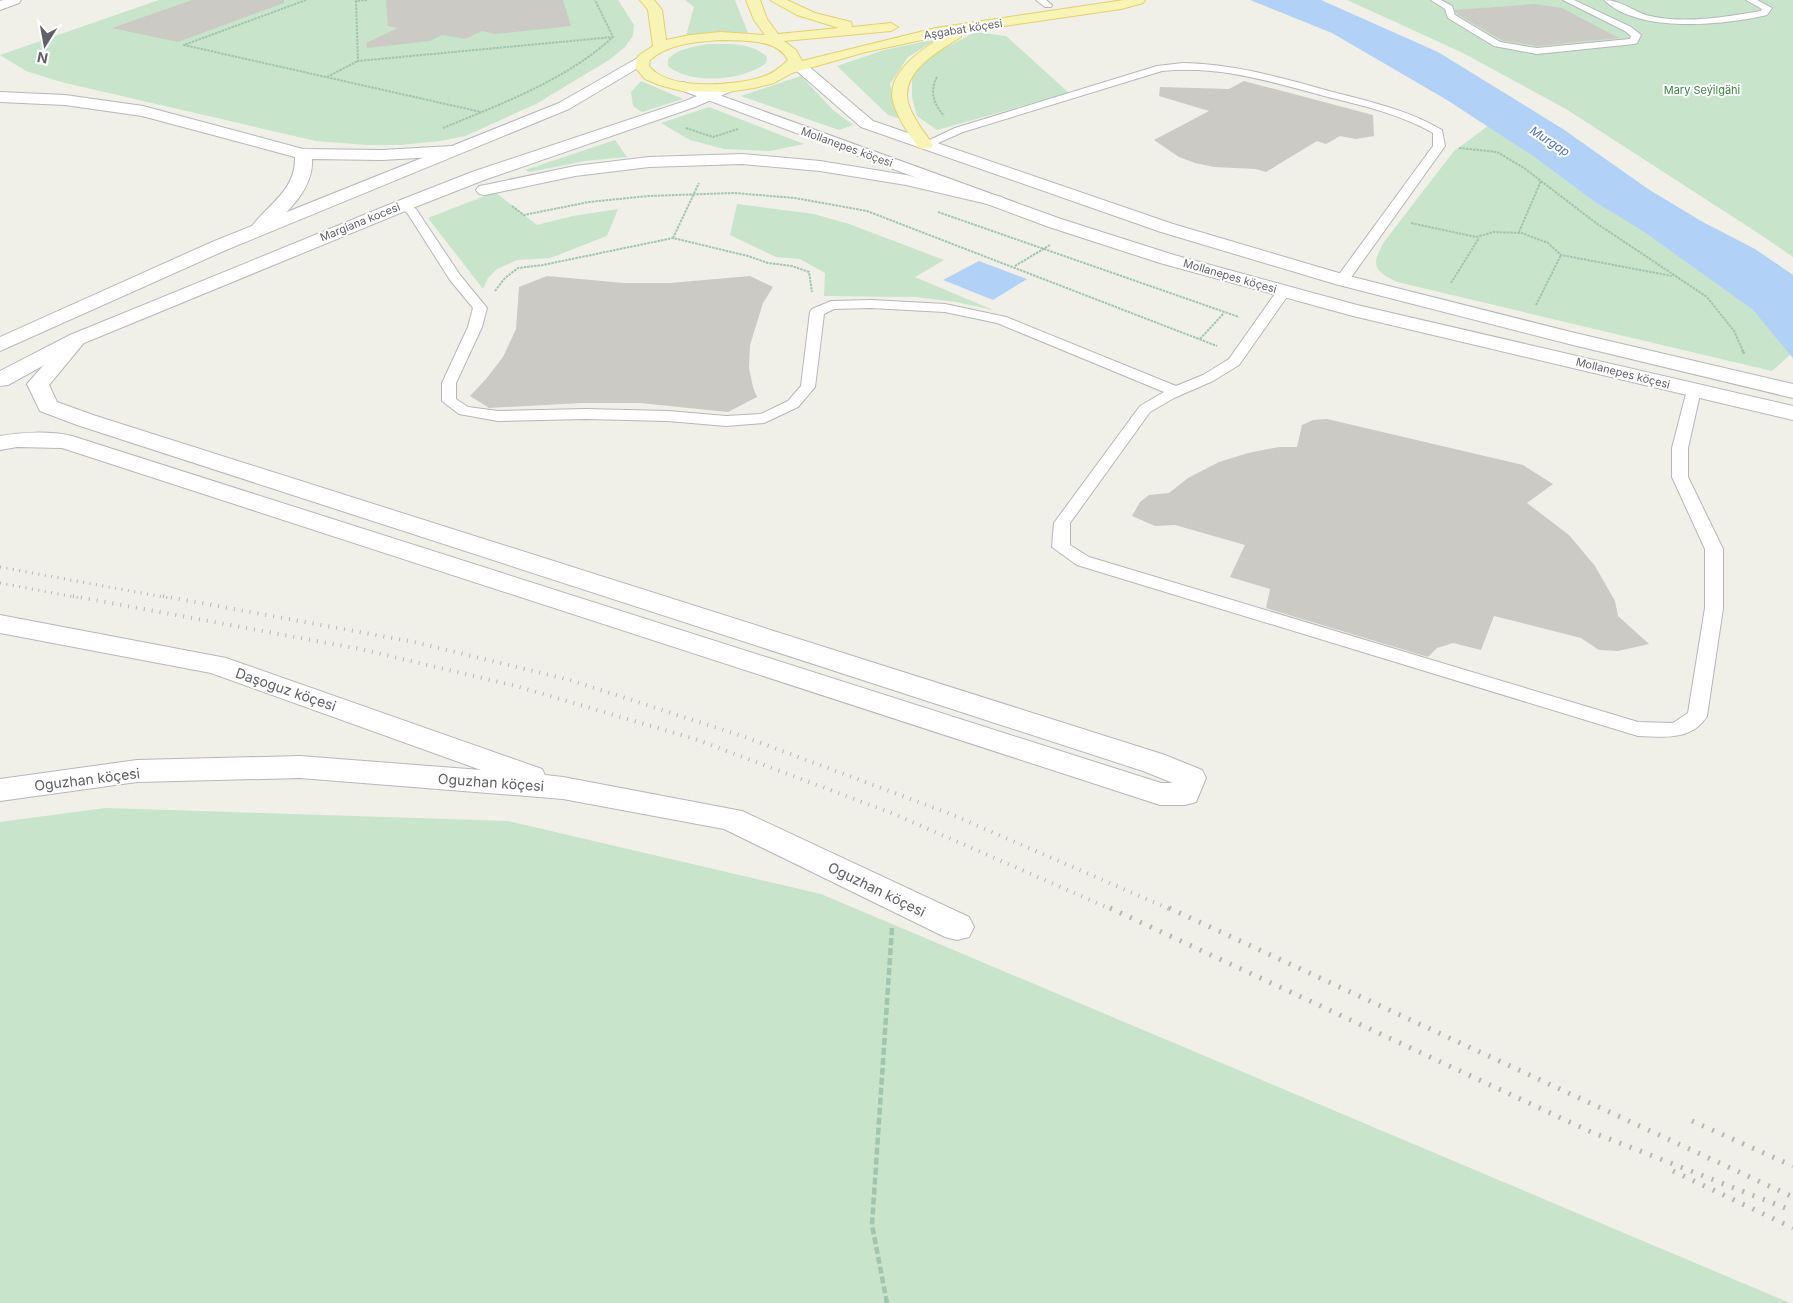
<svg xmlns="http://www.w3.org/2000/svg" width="1793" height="1303" font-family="Inter,sans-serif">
<rect width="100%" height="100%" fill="#f0efe8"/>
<path fill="#c8e4cb" d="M 159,0 L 618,0 L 634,25 L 633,36 L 624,48 L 609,60 L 536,104 L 465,136 L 440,141 L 400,145 L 367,145 L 316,141 L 61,82 L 26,71 L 0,55 Z
M 685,0 L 735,0 L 748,33 L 709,32 L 686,36 L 694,7 Z
M 1347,0 L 1793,0 L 1793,257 L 1758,233 L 1566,109 L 1461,52 Z
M 975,32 L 1006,36 L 1069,93 L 937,130 L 917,116 L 912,97 L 912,75 L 936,53 Z
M 937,39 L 908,57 L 890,84 L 893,98 L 904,120 L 888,115 L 837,66 L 884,50 Z
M 708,44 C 727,44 753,42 767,57 L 766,63 C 744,81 690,85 668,66 L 668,60 C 677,48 694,47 708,44 Z
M 801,76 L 833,110 L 853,125 L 839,130 L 741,96 Z
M 641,81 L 683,99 L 642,112 L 633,106 L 631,92 Z
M 709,107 L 804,144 L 770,151 L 724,149 L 690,140 L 661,123 Z
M 1488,126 L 1530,154 L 1595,202 L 1644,232 L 1753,310 L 1791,354 L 1772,371 L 1397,282 C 1373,270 1371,265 1384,242 L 1454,151 Z
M 615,140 L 627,157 L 585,161 L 530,172 L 525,170 Z
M 495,192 L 537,225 L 573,216 L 618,209 L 607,236 L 550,258 L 517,260 L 497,269 L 488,278 L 483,289 L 428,218 Z
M 737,204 L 814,214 L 849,224 L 944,260 L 915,277 L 993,310 L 956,302 L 916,297 L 824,296 L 825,273 L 800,259 L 776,257 L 730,235 Z
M 105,808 L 508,821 L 821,894 L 1790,1303 L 0,1303 L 0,822 Z"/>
<path fill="#b1d1f7" d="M 1250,0 L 1321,0 L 1438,52 L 1563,129 L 1648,189 L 1701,221 L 1755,249 L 1793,275 L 1793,358 L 1753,310 L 1644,232 L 1595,202 L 1530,154 L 1447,100 L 1332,33 Z
M 979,261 L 1027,279 L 993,300 L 943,280 Z"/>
<path fill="#cccac5" d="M 192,0 L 284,0 L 284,3 L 178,42 L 112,28 Z
M 386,0 L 563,0 L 571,26 L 495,34 L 482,31 L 465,39 L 442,35 L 430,41 L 367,48 L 366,43 L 398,28 L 388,26 Z
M 1535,4 L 1562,8 L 1619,38 L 1537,46 L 1501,40 L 1457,14 L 1455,10 Z
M 1244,81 L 1373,115 L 1374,136 L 1356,139 L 1340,136 L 1326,144 L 1317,141 L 1266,172 L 1256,169 L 1214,167 L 1195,163 L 1179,157 L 1154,140 L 1209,111 L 1159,96 L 1160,87 L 1229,89 Z
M 547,276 L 624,283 L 670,283 L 750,276 L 773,287 L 763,303 L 750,345 L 749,368 L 753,387 L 757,397 L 728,412 L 640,403 L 581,403 L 489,408 L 470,396 L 486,379 L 503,357 L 516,329 L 519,287 Z
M 1327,419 L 1523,465 L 1553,484 L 1527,503 L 1569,535 L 1595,566 L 1615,601 L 1618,616 L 1649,644 L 1618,651 L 1599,650 L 1581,638 L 1494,616 L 1481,650 L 1453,643 L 1437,648 L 1428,657 L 1266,608 L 1270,589 L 1230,577 L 1245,545 L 1175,525 L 1155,526 L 1132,516 L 1140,502 L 1149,495 L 1169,493 L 1188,478 L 1219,462 L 1248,453 L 1279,447 L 1297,447 L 1302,425 L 1313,420 Z"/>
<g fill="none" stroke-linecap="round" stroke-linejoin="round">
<g stroke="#b5b7bb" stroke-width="2">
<path id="service" d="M 1036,0 L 1046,0 L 1052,5 L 1051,7 L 1045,7 Z
M 1431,0 L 1441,0 L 1452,6 L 1455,15 L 1500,42 L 1537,48 L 1630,39 L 1631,36 L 1625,31 L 1563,0 L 1574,0 L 1631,27 L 1641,35 L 1637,43 L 1634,44 L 1537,54 L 1494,46 L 1448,18 L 1445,9 Z
M 1604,0 C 1622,0 1633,12 1650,16 C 1685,24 1726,17 1761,11 L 1762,9 L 1746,0 L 1757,0 L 1772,8 L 1767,15 C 1723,25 1639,34 1604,0 Z
M 1183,63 C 1235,64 1283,78 1333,92 C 1371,102 1408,110 1442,130 L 1445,146 L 1347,283 L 1342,284 L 1335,280 L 1433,146 L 1433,133 C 1400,114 1364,106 1328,97 C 1272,82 1220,65 1162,71 L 963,132 L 929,147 L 921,147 L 919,145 L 955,128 L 1157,66 Z
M 404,201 L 416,209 L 460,275 L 487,308 L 482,327 L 456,383 L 456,399 L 468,407 L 498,411 L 586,409 L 668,411 L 726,416 L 761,414 L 788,401 L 801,386 L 810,312 L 812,309 L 831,301 L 871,300 L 945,304 L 1006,317 L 1176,386 L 1203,375 L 1229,359 L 1279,288 L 1289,288 L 1291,291 L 1239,365 L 1213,381 L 1174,398 L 1150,412 L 1070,523 L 1070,545 L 1089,557 L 1638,722 L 1673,723 L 1688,713 L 1705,608 L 1705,549 L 1672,477 L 1672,448 L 1687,390 L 1689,387 L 1699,387 L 1701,390 L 1688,448 L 1688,477 L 1723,549 L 1723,608 L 1707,716 C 1692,741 1663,737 1638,736 L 1077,565 L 1052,547 L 1054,523 L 1140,406 L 1164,392 L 997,323 L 945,312 L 871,308 L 834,309 L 824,314 L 815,387 L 798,407 L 764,423 L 726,426 L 668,421 L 586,419 L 498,421 L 459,414 L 442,401 L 442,383 L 468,327 L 473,308 L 450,280 L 408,214 L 398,205 Z"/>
</g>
<g stroke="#b5b7bb" stroke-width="2">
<path id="minor" d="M 3,0 L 21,0 L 19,3 L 0,10 L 0,1 Z
M 0,92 L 65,95 L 143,106 L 303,149 L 382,150 L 452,146 L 458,148 L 460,151 L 458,154 L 452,156 L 382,160 L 312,159 C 314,190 285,214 264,234 L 258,235 L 252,234 L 249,230 C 266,205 296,192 295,157 L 142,116 L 65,105 L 0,102 Z
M 77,333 L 84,335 L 87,339 L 49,385 L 57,402 L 93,415 L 1165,755 L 1202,770 L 1206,778 L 1196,802 L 1185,805 L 1160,805 L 62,448 L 17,447 L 0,450 L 0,436 C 22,432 50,431 72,436 L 1161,783 L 1173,783 L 1143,771 L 77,425 L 40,411 L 27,384 L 70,335 Z
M 0,615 L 226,658 L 542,769 L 545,775 L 563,777 L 742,811 L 969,917 L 974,927 L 969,937 L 957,940 L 945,937 L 724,829 L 563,799 L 300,778 L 137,782 L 0,801 L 0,779 L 137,760 L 300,756 L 481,770 L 211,673 L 0,633 Z"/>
</g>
<g stroke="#b5b7bb" stroke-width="2">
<path id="tertiary" d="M 795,58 L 800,59 L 873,121 L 1173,224 L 1349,276 L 1575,333 L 1793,384 L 1793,398 L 1573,345 L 1335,284 L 1161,232 L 861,127 L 790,65 L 788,62 L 790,59 Z
M 683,82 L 1061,219 L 1174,255 L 1357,305 L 1793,406 L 1793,420 L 1353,316 L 1160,263 L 1049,227 L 678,89 L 676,86 L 678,83 Z"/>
</g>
<g stroke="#b7b9be" stroke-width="2">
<path id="secondary" d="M 643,55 L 648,56 L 650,59 L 648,62 L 569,109 L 226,250 L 0,351 L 0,337 L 212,242 L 559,103 Z
M 729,83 L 734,84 L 736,87 L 734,90 L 695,107 L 484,180 L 410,209 L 84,343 L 8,385 L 0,386 L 0,371 L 70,335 L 398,201 L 472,172 L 685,101 Z
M 742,154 L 820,161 L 906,175 L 1002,197 L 1005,201 L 1002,205 L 996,206 L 906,185 L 820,171 L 742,164 L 649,167 L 575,176 L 485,195 L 479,194 L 476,190 L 479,186 L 485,185 L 575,166 L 649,157 Z"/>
</g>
<g stroke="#e4d06d" stroke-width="2">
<path id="primary" d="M 640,0 L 654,0 L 662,10 L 666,40 L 690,35 L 721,32 L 765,35 L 754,20 L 746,0 L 760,0 L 767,19 L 778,34 L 839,28 L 797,15 L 770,0 L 787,0 L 815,13 L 851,22 L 852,27 L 891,23 L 898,27 L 891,31 L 784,41 L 796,50 L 802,61 L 936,28 L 1124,0 L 1145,0 L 1143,3 L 1121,9 L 962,32 L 961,37 C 940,50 900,72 908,102 C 912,118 924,131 933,145 L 931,148 L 919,148 C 909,134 897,118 893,101 C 886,72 924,48 945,35 L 866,52 L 792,73 L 774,83 L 754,88 L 727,92 L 682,91 L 659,85 L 645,79 L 635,67 L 638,56 L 653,46 L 648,10 ZM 721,40 C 742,41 777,38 788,60 C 780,68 772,74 762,77 C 735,86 668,91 649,66 L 650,60 C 670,43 696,42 721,40 Z"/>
</g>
<path stroke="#a1c5af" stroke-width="2" stroke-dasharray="2.5 1" stroke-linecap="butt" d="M 306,0 L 184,45 L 481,112
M 367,0 L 356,1 L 358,61 L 613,37
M 327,77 L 358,61
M 937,77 C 929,92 934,104 944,116
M 443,128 C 501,104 566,80 613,37 L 595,0
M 686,128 L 713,137 L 738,129
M 1459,148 L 1497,152 L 1524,168 L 1596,223 L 1707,297 L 1734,331 L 1743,351
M 512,206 L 524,215 L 589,202 L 648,196 L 734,193 L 795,198 L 867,211 L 1217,346
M 938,212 L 1239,317
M 1411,223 L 1476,237 L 1494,232 L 1522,233 L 1548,243 L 1561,255 L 1672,276
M 1519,232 L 1541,181
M 673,238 L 699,183
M 1015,266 L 1050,245
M 1451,283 L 1479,238
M 495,291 L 505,278 L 518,268 L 543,265 L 673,238 L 748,256 L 768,263 L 792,266 L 809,272 L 812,292
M 1536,305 L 1561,255
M 1200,339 L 1224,313"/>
<path stroke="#a1c5af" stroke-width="2.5" stroke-dasharray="4.5 2" stroke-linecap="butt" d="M 1742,350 L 1745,355"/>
<path stroke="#a1c5af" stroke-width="4.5" stroke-dasharray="7 3" stroke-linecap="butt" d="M 887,1303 L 872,1225 L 892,928"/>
<use href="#service" fill="#fff" fill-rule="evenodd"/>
<use href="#minor" fill="#fff" fill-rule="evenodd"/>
<use href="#tertiary" fill="#fff" fill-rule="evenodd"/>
<use href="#secondary" fill="#fff" fill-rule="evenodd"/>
<use href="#primary" fill="#f7f4b6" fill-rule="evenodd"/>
<path stroke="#b6b6b7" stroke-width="3" stroke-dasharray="1 5.5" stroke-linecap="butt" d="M 0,567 L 169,598
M 0,583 L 80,598"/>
<path stroke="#b6b6b7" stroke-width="4" stroke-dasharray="1 7" stroke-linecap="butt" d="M 73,596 L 360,649 L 516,686 L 695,739 L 894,814 L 1113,910
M 163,596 L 414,642 L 570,680 L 745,737 L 948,813 L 1172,910"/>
<path stroke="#b6b6b7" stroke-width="5" stroke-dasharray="2 9" stroke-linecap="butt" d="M 1110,908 L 1589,1131 L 1793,1211
M 1169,908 L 1793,1197
M 1692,1121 L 1793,1166
M 1673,1171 L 1793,1228"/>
</g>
<g text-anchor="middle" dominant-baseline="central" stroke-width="4" stroke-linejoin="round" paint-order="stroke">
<g font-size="11" fill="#606267" stroke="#fff">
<text transform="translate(963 29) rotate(-9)">Aşgabat köçesi</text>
<text transform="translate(847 147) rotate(20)">Mollanepes köçesi</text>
<text transform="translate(360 222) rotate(-22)">Margiana kocesi</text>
<text transform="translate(1230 276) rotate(16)">Mollanepes köçesi</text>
<text transform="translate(1623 373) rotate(14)">Mollanepes köçesi</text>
</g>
<g font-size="11" fill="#3e7f48" stroke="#fff">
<text x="1702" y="90">Mary Seýilgähi</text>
</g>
<g font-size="12" font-style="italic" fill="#5276b1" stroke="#fff">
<text transform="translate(1550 141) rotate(33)">Murgap</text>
</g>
<g font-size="14" fill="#606267" stroke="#fff">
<text transform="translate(286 689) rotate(19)">Daşoguz köçesi</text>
<text transform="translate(87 779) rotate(-7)">Oguzhan köçesi</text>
<text transform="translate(491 782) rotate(4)">Oguzhan köçesi</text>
<text transform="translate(877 889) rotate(26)">Oguzhan köçesi</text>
</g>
</g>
<g transform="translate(45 45) rotate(191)" stroke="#ffffff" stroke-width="4" paint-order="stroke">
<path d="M0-4L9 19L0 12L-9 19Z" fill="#606267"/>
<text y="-8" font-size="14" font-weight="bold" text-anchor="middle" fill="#606267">N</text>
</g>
</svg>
